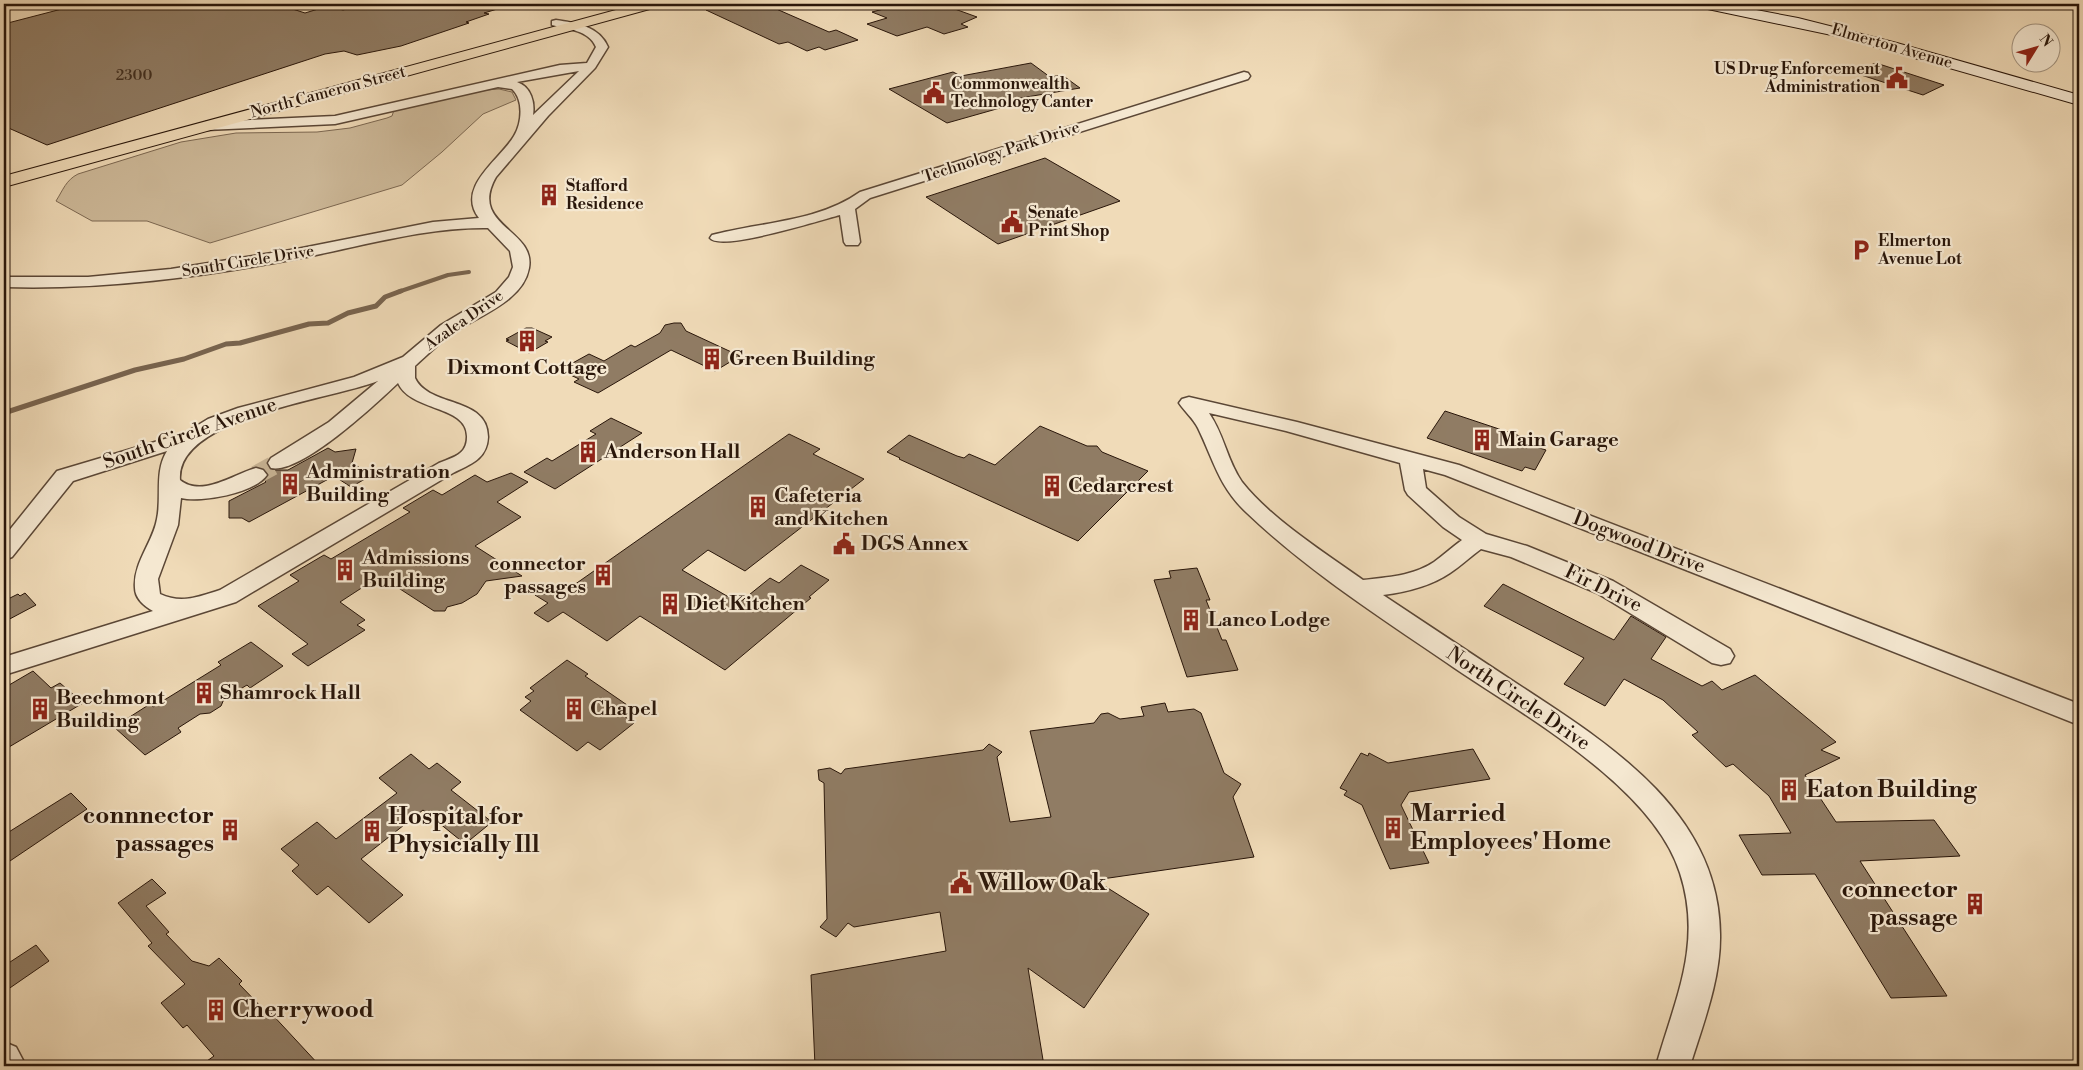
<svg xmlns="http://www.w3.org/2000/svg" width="2083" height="1070" font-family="'Libre Bodoni',serif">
<rect width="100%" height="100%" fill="#f0dbb8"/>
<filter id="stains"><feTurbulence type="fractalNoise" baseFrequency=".004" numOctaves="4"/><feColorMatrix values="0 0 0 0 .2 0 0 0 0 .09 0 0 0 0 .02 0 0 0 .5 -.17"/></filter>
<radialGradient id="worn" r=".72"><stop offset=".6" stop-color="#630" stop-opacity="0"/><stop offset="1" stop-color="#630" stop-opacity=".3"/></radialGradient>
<path fill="#ceba9a" stroke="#7c6852" d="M 499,89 L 512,92 L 516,100 L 483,114 L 442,152 L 402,185 L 210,243 L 147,221 L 92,221 L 56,201 C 63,190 66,180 78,174 L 181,142 L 236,133 L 317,132 L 350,128 L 387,118 L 392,116 L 394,110 L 486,90 Z"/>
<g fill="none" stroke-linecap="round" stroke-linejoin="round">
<path stroke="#78644f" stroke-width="4" d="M 398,292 L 448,275 L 469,272"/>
<path stroke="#78644f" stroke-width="5" d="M 4,413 L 135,370 L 184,359 L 226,344 L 240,343 L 309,324 L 328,323 L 348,313 L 376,306 L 385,297 L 401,291"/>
</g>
<path fill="#907c64" stroke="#29160a" d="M 81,4 L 277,4 L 305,13 L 328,6 L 343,10 L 365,4 L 503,4 L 504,7 L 484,13 L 489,14 L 466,22 L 469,23 L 401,46 L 357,55 L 344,51 L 325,54 L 47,145 L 4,126 L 4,24 Z
M 730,4 L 765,4 L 829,32 L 836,30 L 858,40 L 825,50 L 819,47 L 807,51 L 788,42 L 779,44 L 706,10 Z
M 903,4 L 941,4 L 977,17 L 961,24 L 968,27 L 944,34 L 927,27 L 897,36 L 867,24 L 887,18 L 872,12 Z
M 1031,63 L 1050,77 L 1062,75 L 1080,88 L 991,103 L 1000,108 L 947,123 L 889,89 L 953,72 L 961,76 Z
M 1876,63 L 1944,85 L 1923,95 L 1852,72 Z
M 1045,158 L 1120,201 L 998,244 L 926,197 Z
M 674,323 L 681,323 L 686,331 L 740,356 L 715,371 L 671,350 L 598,393 L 574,382 L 579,379 L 560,370 L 589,354 L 604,361 L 631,345 L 635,347 L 660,333 L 665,325 Z
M 526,328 L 532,328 L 552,337 L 545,341 L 548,342 L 529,353 L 506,341 L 509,340 L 506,339 Z
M 1445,411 L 1538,442 L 1536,447 L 1546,450 L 1535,470 L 1525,467 L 1522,471 L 1427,438 Z
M 611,418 L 642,433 L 555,489 L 524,472 L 547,458 L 552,461 L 596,434 L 590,431 Z
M 1040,426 L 1087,446 L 1097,446 L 1102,452 L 1148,471 L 1078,541 L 899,459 L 900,458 L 887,452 L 909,435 L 957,456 L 964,458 L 969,454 L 995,465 Z
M 789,434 L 820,449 L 813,454 L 864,479 L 745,571 L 708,550 L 682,570 L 739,603 L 770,578 L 779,583 L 801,565 L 829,580 L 809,597 L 811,598 L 725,670 L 640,616 L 607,641 L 563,612 L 548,622 L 534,613 L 548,603 L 535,595 L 564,592 Z
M 328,448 L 335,452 L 356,449 L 352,463 L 372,475 L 351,487 L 334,476 L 249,522 L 242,518 L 229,518 L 229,501 L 266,482 L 264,480 L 268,474 L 261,468 L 267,465 L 271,470 L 288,470 Z
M 511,473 L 528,482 L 497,502 L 521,517 L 475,546 L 522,576 L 486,581 L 477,594 L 462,603 L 447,607 L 445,611 L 434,611 L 380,576 L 340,602 L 365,620 L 357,625 L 365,630 L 308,666 L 292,654 L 308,644 L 258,606 L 299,581 L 290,575 L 324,555 L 331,559 L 410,512 L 403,508 L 433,490 L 442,495 L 475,475 L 487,482 Z
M 1197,568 L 1210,600 L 1206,600 L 1222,640 L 1226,640 L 1238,670 L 1187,677 L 1154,580 L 1171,578 L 1169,571 Z
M 1503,584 L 1614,640 L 1631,616 L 1666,637 L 1651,659 L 1702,686 L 1712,681 L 1722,690 L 1755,675 L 1836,742 L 1821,750 L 1840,758 L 1805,775 L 1836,822 L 1934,820 L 1960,856 L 1860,861 L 1947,996 L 1891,998 L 1815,874 L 1762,875 L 1739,835 L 1791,833 L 1769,796 L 1733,764 L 1726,767 L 1692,735 L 1698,732 L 1663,700 L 1624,679 L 1605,706 L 1564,684 L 1584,658 L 1484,606 Z
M 25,593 L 36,605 L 4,622 L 4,601 L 18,594 L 20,596 Z
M 251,642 L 283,666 L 250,688 L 247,685 L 224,699 L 221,706 L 210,713 L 200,714 L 178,728 L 181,732 L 145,755 L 114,727 L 150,704 L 153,707 L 221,665 L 218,662 Z
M 567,660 L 588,674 L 585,676 L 630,707 L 621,714 L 634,723 L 600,750 L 588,742 L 577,751 L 520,710 L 531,701 L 525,697 L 534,691 L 530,688 Z
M 33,671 L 51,688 L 60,683 L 83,703 L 4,750 L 4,688 Z
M 1165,703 L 1168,712 L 1194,709 L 1201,713 L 1224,773 L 1241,784 L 1233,797 L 1254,857 L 1095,880 L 1149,914 L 1084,1008 L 1028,968 L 1044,1066 L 815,1066 L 811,975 L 946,951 L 940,912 L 854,927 L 848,923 L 836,937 L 820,927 L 827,919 L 824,783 L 819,780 L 818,770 L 830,768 L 841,774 L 845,769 L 983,750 L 989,744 L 1002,752 L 997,757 L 1010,822 L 1051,817 L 1030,731 L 1094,723 L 1101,714 L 1108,713 L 1120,719 L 1144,716 L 1141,707 Z
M 1473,749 L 1490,779 L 1409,792 L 1401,805 L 1429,863 L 1390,869 L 1362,805 L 1344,795 L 1347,791 L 1340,788 L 1361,753 L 1368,756 L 1369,753 L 1388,763 Z
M 411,754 L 429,769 L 437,763 L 461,782 L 451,790 L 492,822 L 465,844 L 423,810 L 361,859 L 403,895 L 369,923 L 328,886 L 317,895 L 292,871 L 299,865 L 281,849 L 317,822 L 336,839 L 397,793 L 379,778 Z
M 71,793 L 87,809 L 4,865 L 4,835 Z
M 152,879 L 166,893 L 146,906 L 169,932 L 166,934 L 192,961 L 209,966 L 219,958 L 242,981 L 239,984 L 267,1013 L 269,1011 L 320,1066 L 200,1066 L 214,1056 L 187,1025 L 183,1028 L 161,1003 L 185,984 L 148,946 L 152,943 L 118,903 Z
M 36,945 L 49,961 L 4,992 L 4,966 Z"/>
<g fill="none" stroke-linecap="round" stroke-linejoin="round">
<path stroke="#c8b495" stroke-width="19" stroke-dasharray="19 9" stroke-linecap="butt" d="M 256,475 L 278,463"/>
<g stroke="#5b4736" stroke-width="3">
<path id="minor" d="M 556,20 C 576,23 599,26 608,47 L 595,68 L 548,116 L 496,177 C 468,226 536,229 529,268 C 523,302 477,316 452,334 C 439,343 427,355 415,366 L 415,378 C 429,408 488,396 488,437 C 487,459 471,464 453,473 L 236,602 L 4,675 L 4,657 L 153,611 C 144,606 135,598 135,588 C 133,563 153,542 157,519 C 162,496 154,472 167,451 L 73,481 L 12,557 L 4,560 L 4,537 L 57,471 L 185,433 L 208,419 L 238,408 L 354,377 L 403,357 L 441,325 L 496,292 L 509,277 L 513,267 L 510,251 L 488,228 C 425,227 363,246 301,258 C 203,277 105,290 4,287 L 4,277 L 88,277 L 171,269 L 297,249 L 433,222 L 479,218 C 455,187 501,159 514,136 C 522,123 524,100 512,89 L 498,87 L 335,124 L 206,130 L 199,126 L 206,122 L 335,116 L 560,65 L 587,63 L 596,47 C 589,30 567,29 552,25 L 552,21 ZM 579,71 L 533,115 C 535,102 531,87 517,82 ZM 378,381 L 329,422 L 271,458 L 268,463 L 271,468 C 300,475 376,404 398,383 C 411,412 468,405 467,437 C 467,455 453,457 439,463 L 220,590 C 198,597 181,604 160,594 L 158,579 L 178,525 L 181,498 C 201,503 255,493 267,475 L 263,470 L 256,468 C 234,474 202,498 180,480 C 175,417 333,399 378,381 Z
M 1244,72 L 1248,73 L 1250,76 L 1248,79 L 870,198 L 855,209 L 860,242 L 858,245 L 846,245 L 844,242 L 840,215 C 821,220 720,252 710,238 L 712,235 C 761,222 818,222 860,192 Z
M 1189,397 L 1297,422 L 1459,465 L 2079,704 L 2079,725 L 1445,475 L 1423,469 L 1426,488 L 1459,517 L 1486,534 L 1527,546 L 1613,581 L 1730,649 L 1734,656 L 1730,663 L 1721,665 L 1712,663 L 1597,593 L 1511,557 L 1481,549 C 1471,556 1461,566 1450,573 C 1431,586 1406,592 1383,595 C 1428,625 1473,655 1519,685 C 1609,744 1719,812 1720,934 C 1721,979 1703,1024 1690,1066 L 1656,1066 C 1675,999 1703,944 1680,873 C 1653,787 1525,716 1453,667 C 1383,619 1309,572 1247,513 C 1219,487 1214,461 1198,428 C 1193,418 1185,412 1179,403 L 1182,399 ZM 1209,413 L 1286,431 L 1400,463 L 1405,490 L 1408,495 L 1443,527 L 1462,540 C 1452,547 1444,555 1434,562 C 1413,576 1388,577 1363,580 C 1325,553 1270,518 1242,482 C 1227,461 1224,434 1209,413 Z
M 4,1042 L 16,1047 L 26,1066 L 4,1066 Z"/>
</g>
<g stroke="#29160a" stroke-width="2">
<path id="secondary" d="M 1696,4 L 1725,4 L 1798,18 L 1897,43 L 2079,95 L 2079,105 L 1841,37 L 1703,8 Z"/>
</g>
<g stroke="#29160a" stroke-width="2">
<path id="trunk" d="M 638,4 L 659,4 L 657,7 L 4,187 L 4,176 Z"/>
</g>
<use href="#minor" fill="#f5e8d1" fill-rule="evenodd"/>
<use href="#secondary" fill="#f5e8d1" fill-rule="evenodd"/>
<use href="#trunk" fill="#f0dbb8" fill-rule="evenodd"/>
</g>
<defs>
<g id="civic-bare" transform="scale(1.725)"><path d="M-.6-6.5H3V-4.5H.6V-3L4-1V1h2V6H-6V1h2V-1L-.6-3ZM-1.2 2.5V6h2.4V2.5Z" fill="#8f2418" stroke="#f5e8d1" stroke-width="2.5" paint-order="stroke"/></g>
<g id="building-bare" transform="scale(1.725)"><path d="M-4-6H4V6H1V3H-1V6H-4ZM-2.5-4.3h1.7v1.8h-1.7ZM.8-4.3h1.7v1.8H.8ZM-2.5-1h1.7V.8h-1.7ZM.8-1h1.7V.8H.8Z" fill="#8f2418" stroke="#f5e8d1" stroke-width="2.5" paint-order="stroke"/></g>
<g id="parking-bare" transform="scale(1.725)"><path d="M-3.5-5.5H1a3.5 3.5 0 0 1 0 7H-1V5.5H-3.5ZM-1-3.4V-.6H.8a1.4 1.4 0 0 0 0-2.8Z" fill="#8f2418" stroke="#f5e8d1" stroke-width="2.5" paint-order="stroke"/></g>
</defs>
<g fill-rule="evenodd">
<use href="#civic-bare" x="1897" y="78"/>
<use href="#civic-bare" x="934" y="93"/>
<use href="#building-bare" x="549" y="195"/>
<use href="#civic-bare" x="1012" y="222"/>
<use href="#parking-bare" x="1861" y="250"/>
<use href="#building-bare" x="527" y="341"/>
<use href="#building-bare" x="712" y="359"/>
<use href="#building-bare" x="1482" y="440"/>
<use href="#building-bare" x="588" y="452"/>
<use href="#building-bare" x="290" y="484"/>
<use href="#building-bare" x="1052" y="486"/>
<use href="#building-bare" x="758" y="507"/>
<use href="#civic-bare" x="844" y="544"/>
<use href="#building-bare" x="345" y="570"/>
<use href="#building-bare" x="603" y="575"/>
<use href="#building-bare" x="670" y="604"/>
<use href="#building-bare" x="1191" y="620"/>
<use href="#building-bare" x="204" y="693"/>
<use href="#building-bare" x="40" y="709"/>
<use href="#building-bare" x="574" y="709"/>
<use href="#building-bare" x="1789" y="790"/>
<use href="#building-bare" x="1393" y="828"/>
<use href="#building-bare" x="230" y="830"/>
<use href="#building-bare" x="372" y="831"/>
<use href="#civic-bare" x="961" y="883"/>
<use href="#building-bare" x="1975" y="904"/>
<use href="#building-bare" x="216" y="1010"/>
</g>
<g text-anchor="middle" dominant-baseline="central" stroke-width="4.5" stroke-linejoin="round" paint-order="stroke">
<g font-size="15" fill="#433020">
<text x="134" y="75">2300</text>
</g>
<g font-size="16" fill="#29160a" stroke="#f5e8d1">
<text transform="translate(1892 46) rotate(16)">Elmerton Avenue</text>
<text transform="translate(328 92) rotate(-15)">North Cameron Street</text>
<text transform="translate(1001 152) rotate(-18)">Technology Park Drive</text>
<text transform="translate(248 261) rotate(-9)">South Circle Drive</text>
<text transform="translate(464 320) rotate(-35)">Azalea Drive</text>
</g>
<g font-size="16" font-weight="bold" fill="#29160a" stroke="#f5e8d1" text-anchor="start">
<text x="1880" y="69" text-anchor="end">US Drug Enforcement<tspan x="1880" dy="18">Administration</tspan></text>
<text x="951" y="84">Commonwealth<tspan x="951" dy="18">Technology Canter</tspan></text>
<text x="566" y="186">Stafford<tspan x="566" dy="18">Residence</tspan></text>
<text x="1028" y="213">Senate<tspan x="1028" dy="18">Print Shop</tspan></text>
<text x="1878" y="241">Elmerton<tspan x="1878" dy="18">Avenue Lot</tspan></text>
</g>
<g font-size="20" font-weight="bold" fill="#29160a" stroke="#f5e8d1" text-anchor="start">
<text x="729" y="359">Green Building</text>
<text x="527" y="368" text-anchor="middle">Dixmont Cottage</text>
<text x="1498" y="440">Main Garage</text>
<text x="604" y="452">Anderson Hall</text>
<text x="306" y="472">Administration<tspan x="306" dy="23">Building</tspan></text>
<text x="1068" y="486">Cedarcrest</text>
<text x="774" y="496">Cafeteria<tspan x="774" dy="23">and Kitchen</tspan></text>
<text x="861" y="544">DGS Annex</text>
<text x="362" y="558">Admissions<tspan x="362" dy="23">Building</tspan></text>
<text x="586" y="564" text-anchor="end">connector<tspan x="586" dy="23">passages</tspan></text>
<text x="686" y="604">Diet Kitchen</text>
<text x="1208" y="620">Lanco Lodge</text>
<text x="220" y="693">Shamrock Hall</text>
<text x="56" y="698">Beechmont<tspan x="56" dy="23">Building</tspan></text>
<text x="590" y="709">Chapel</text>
</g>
<g font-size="20" fill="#29160a" stroke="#f5e8d1">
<text transform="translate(190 434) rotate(-19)">South Circle Avenue</text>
<text transform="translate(1639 543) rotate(21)">Dogwood Drive</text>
<text transform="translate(1603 589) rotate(26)">Fir Drive</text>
<text transform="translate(1518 699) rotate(34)">North Circle Drive</text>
</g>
<g font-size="24" font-weight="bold" fill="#29160a" stroke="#f5e8d1" text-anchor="start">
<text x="1806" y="790">Eaton Building</text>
<text x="1410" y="814">Married<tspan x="1410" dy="28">Employees' Home</tspan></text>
<text x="214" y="816" text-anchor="end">connnector<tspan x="214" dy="28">passages</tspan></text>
<text x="388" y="817">Hospital for<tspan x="388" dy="28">Physicially Ill</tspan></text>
<text x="978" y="883">Willow Oak</text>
<text x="1958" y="890" text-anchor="end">connector<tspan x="1958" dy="28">passage</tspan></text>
<text x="232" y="1010">Cherrywood</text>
</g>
</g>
<rect width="2083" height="1070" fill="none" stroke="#f0dbb8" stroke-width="20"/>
<rect x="5" y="5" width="2073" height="1060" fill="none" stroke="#29160a" stroke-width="2.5"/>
<rect x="10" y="10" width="2063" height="1050" fill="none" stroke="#29160a"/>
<g transform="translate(2036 48) rotate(53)"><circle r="24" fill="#f5e8d1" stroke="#a39481"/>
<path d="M0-4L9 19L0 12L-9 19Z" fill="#8f2418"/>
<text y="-8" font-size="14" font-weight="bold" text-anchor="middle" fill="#29160a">N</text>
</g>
<rect width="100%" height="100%" filter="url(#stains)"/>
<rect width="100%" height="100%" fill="url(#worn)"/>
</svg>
